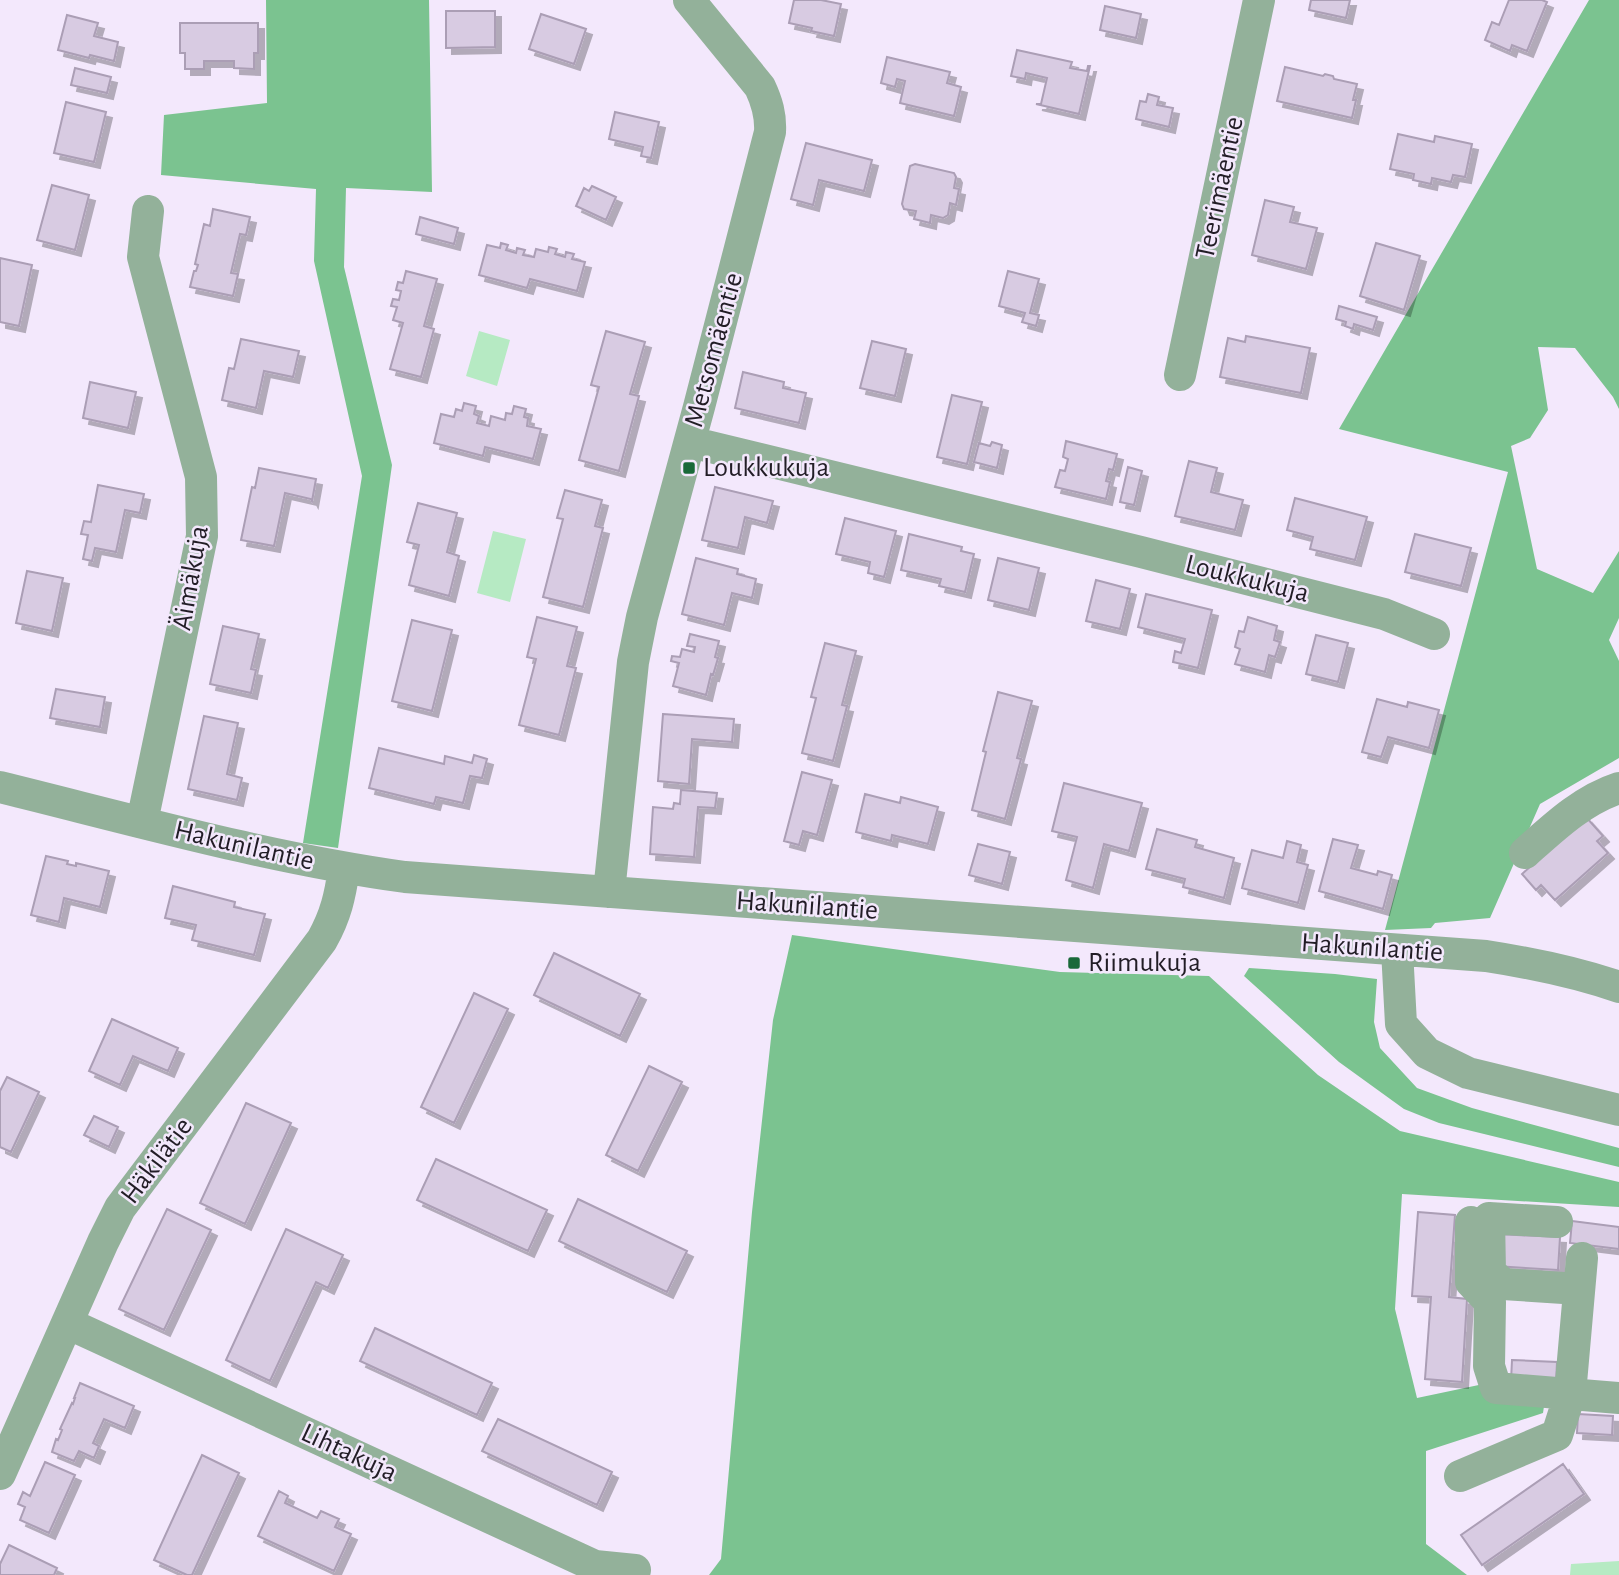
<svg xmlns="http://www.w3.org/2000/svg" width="1619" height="1575" font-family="'Alegreya Sans',sans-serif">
<defs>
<filter id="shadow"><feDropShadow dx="6" dy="6" stdDeviation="0" flood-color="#0004"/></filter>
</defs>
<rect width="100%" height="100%" fill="#f3e8fc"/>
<path fill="#b6eac3" d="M 479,331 L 510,340 L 497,386 L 466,376 Z
M 493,531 L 526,539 L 510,602 L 477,593 Z
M 1619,1561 L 1619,1575 L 1570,1575 L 1571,1564 Z"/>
<path fill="#7bc390" d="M 266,0 L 429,0 L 432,192 L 346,188 L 344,267 L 392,465 L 338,848 L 303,843 L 362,476 L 314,261 L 316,189 L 161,175 L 164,115 L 267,103 Z
M 1589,0 L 1619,0 L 1619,409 L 1613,397 L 1575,348 L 1538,347 L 1548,410 L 1530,438 L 1511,446 L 1537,569 L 1593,593 L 1619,551 L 1619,618 L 1609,640 L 1619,661 L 1619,758 L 1540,804 L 1490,918 L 1435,923 L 1431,928 L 1385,930 L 1508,472 L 1339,429 Z
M 792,935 L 1060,972 L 1209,976 L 1318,1075 L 1400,1131 L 1619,1182 L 1619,1207 L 1402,1194 L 1395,1309 L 1417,1398 L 1493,1382 L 1547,1386 L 1543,1413 L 1426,1451 L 1426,1544 L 1467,1575 L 709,1575 L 721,1559 L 752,1212 L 773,1020 Z
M 1249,968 L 1335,974 L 1377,979 L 1374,1022 L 1380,1048 L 1417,1088 L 1472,1108 L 1619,1148 L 1619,1167 L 1439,1123 L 1404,1109 L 1339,1062 L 1244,976 Z"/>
<path fill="#d8cbe2" stroke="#ab9eb5" stroke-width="2" filter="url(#shadow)" d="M 794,0 L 821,0 L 841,4 L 834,36 L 811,31 L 812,28 L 789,23 Z
M 1311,0 L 1350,0 L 1346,18 L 1309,10 Z
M 1509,0 L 1542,0 L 1547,2 L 1527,51 L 1512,45 L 1510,51 L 1485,40 L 1492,22 L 1499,25 Z
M 1105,6 L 1141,14 L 1136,38 L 1100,30 Z
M 446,11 L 495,11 L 495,47 L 446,48 Z
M 541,14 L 586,29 L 574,64 L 529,49 Z
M 67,15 L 98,23 L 94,36 L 118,42 L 114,61 L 90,55 L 89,58 L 58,50 Z
M 180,23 L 258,23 L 258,53 L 254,53 L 254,69 L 234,68 L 234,61 L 204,61 L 204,69 L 185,69 L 185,53 L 180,53 Z
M 1017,50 L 1072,62 L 1070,68 L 1087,71 L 1088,66 L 1090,66 L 1079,114 L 1036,104 L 1041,104 L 1047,78 L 1026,73 L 1025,79 L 1011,76 Z
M 887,57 L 950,72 L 947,83 L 961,87 L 954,116 L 900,103 L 905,81 L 897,79 L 895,87 L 881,83 Z
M 1285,67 L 1323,76 L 1325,74 L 1333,76 L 1334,79 L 1357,84 L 1353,100 L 1356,100 L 1352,118 L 1277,101 Z
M 75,68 L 111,77 L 107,93 L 71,85 Z
M 1148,94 L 1159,97 L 1157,105 L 1173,108 L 1169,127 L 1136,119 L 1140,101 L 1146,102 Z
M 66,102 L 106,112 L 94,162 L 54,153 Z
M 615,112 L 659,122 L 651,158 L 641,156 L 643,147 L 609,139 Z
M 1398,134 L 1434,142 L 1435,136 L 1472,144 L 1465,177 L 1453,175 L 1451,182 L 1432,178 L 1431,184 L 1413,180 L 1414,174 L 1390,169 Z
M 806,143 L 872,160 L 864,191 L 819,180 L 813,205 L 791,199 Z
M 915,164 L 954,173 L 956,177 L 954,188 L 959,189 L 956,205 L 950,203 L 948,215 L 943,218 L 931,215 L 930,223 L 914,219 L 916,211 L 904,209 L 902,204 L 910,166 Z
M 52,185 L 89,195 L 75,250 L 37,240 Z
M 592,186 L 616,197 L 606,220 L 576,206 L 584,188 L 589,191 Z
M 1265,200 L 1294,207 L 1290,222 L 1317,228 L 1306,269 L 1252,255 Z
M 213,209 L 250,217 L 246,235 L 240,234 L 231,273 L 238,274 L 233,296 L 190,287 L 194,271 L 196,271 L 198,265 L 195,264 L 204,224 L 210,226 Z
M 420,217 L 458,228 L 454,244 L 416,234 Z
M 501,243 L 508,245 L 506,250 L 516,253 L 517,248 L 525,250 L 523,255 L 534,257 L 536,249 L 548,252 L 549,247 L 557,249 L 555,254 L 565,257 L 566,252 L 574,254 L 572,259 L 585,262 L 577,291 L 530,279 L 527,288 L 479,275 L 487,245 L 500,248 Z
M 1376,243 L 1420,256 L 1404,310 L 1360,296 Z
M 0,258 L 32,265 L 19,326 L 0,322 Z
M 406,271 L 437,279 L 424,326 L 434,329 L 421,377 L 390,369 L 403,323 L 393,320 L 397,307 L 391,306 L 393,299 L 399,300 L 401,291 L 396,290 L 398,282 L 403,283 Z
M 1008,271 L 1039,279 L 1030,313 L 1039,315 L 1036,326 L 1022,322 L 1025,313 L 999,306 Z
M 1339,306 L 1377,317 L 1373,330 L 1354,324 L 1353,329 L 1345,326 L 1346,322 L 1336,319 Z
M 606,331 L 645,342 L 630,394 L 639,396 L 619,471 L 579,460 L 599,387 L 591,385 Z
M 1246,336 L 1310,348 L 1301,393 L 1220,377 L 1228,338 L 1245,342 Z
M 241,339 L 299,351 L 293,377 L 264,371 L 256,408 L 222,400 L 229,368 L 234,369 Z
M 872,341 L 906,349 L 895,396 L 860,388 Z
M 743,372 L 784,382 L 783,388 L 806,393 L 799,423 L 735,408 Z
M 90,382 L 136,392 L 128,428 L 83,418 Z
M 952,395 L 982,402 L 967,464 L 937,457 Z
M 464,403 L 476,406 L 474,414 L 479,416 L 477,423 L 489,426 L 491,416 L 505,420 L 506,413 L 512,414 L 514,406 L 526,409 L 524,417 L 528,418 L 527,426 L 541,429 L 533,459 L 485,447 L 483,456 L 434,443 L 441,414 L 454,417 L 456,409 L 462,411 Z
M 1066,441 L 1117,454 L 1113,470 L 1109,469 L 1106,481 L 1110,482 L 1106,499 L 1055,487 L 1060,470 L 1065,471 L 1068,459 L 1063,457 Z
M 992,442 L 1002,445 L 997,468 L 974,462 L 979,443 L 990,446 Z
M 1189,461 L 1217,468 L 1211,492 L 1243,500 L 1235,530 L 1175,516 Z
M 1128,467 L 1142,471 L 1134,505 L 1120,502 Z
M 259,468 L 316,479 L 312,501 L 311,499 L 285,493 L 274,546 L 241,540 L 252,487 L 255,488 Z
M 98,485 L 144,494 L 140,513 L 125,510 L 116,552 L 95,548 L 92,561 L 83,559 L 88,535 L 81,534 L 84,521 L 91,522 Z
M 715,487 L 773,501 L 767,523 L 745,517 L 738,548 L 702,540 Z
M 565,490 L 602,500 L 595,526 L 603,528 L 583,607 L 543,597 L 563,519 L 557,518 Z
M 1295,498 L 1367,517 L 1355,560 L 1310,549 L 1313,537 L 1287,530 Z
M 418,503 L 457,513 L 447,552 L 459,556 L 449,596 L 409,585 L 419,545 L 407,542 Z
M 845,518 L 896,531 L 884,577 L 868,573 L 870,562 L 836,554 Z
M 909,534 L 962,547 L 961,551 L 974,554 L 965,592 L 939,586 L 941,579 L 901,570 Z
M 1415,534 L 1471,548 L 1461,586 L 1405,572 Z
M 696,558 L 738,569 L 737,574 L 756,579 L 752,598 L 732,593 L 724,625 L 682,614 Z
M 998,558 L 1039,568 L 1029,610 L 988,600 Z
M 27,571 L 63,578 L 52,631 L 16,623 Z
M 1096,580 L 1130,589 L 1120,629 L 1086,621 Z
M 1146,594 L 1212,610 L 1198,668 L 1173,662 L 1175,651 L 1181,653 L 1185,639 L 1138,627 Z
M 537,617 L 577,627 L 567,666 L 576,668 L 559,735 L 519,725 L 536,659 L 527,657 Z
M 1248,617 L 1277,626 L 1274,640 L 1280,642 L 1275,657 L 1269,655 L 1265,672 L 1235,664 L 1240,649 L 1235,647 L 1239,631 L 1244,632 Z
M 412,620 L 452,630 L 432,711 L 392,701 Z
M 223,626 L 259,634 L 251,669 L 256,670 L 251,693 L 210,684 Z
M 690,634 L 719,641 L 715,657 L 718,658 L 713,675 L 711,674 L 706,695 L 673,686 L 679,663 L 671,661 L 672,656 L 680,657 L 682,649 L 694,652 L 695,647 L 687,646 Z
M 1316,635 L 1348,643 L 1338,682 L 1306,674 Z
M 825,643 L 856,651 L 842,705 L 847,706 L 833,761 L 802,753 L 816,698 L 811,697 Z
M 56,689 L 105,697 L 100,727 L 50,718 Z
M 998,692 L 1032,701 L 1017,758 L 1021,759 L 1005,819 L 972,810 L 986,752 L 983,751 Z
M 1377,699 L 1407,707 L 1408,702 L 1439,710 L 1429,748 L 1388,737 L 1381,757 L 1362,752 Z
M 663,714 L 734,719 L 732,742 L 692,739 L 689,784 L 658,781 Z
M 204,716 L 238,723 L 227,774 L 242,778 L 237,800 L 188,789 Z
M 379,748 L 444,764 L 445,756 L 472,763 L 474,755 L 487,759 L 482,778 L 470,776 L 463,803 L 436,797 L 434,804 L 369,788 Z
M 802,772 L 832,780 L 817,835 L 803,831 L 799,845 L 784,841 Z
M 1064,783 L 1142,803 L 1129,851 L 1104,844 L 1093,888 L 1066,880 L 1077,837 L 1052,831 Z
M 681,790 L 717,793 L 715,808 L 698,807 L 694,857 L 650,854 L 653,807 L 673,809 L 674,803 L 680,804 Z
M 865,794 L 900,803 L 901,797 L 938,807 L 928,844 L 892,835 L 891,841 L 856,832 Z
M 1586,817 L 1603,836 L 1597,841 L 1608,853 L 1555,900 L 1541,885 L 1536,890 L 1522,874 Z
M 1157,829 L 1197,840 L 1195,847 L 1234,858 L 1224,898 L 1183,887 L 1185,879 L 1146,869 Z
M 1333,839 L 1358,845 L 1351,868 L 1377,875 L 1378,871 L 1392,875 L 1383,909 L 1319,891 Z
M 1287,841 L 1301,845 L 1297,862 L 1308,865 L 1298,903 L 1242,888 L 1252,850 L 1283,858 Z
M 978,844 L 1010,852 L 1002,884 L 969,875 Z
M 46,856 L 68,861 L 67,864 L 76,866 L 76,863 L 109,871 L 100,907 L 64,898 L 59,922 L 31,915 Z
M 173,886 L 235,902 L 234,907 L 265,914 L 254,955 L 192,940 L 196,925 L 165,918 Z
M 554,953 L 640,994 L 620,1036 L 534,995 Z
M 474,993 L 508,1009 L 454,1123 L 421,1107 Z
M 112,1019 L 178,1048 L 168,1071 L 133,1056 L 120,1085 L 89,1071 Z
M 649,1066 L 682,1082 L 638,1171 L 606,1155 Z
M 7,1077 L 39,1092 L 11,1152 L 0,1147 L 0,1091 Z
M 246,1103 L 291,1123 L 245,1224 L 200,1203 Z
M 94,1116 L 118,1127 L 109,1147 L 84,1135 Z
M 436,1159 L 547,1210 L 528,1251 L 417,1200 Z
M 578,1199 L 687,1251 L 667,1292 L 559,1241 Z
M 167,1209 L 211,1230 L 164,1330 L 119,1309 Z
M 1418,1212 L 1455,1215 L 1449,1297 L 1467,1299 L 1462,1382 L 1425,1379 L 1431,1297 L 1412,1296 Z
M 1572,1221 L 1619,1227 L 1619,1249 L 1570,1243 Z
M 286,1229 L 343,1255 L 328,1288 L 316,1282 L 270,1381 L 226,1360 Z
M 1497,1234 L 1560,1237 L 1558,1270 L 1495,1266 Z
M 375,1328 L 492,1383 L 477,1415 L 360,1361 Z
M 1512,1360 L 1557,1362 L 1556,1383 L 1511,1381 Z
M 80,1383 L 134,1406 L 125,1428 L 104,1419 L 93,1443 L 99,1446 L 94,1458 L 79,1451 L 74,1461 L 52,1452 L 56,1439 L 58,1440 L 62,1430 L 60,1429 L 72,1403 L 73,1404 L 75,1398 L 74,1398 Z
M 1578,1414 L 1613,1416 L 1612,1435 L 1577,1433 Z
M 498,1419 L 612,1472 L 597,1505 L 482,1451 Z
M 202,1455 L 239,1473 L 192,1575 L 187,1575 L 154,1560 Z
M 45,1462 L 75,1475 L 49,1533 L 20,1520 L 25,1507 L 18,1504 L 23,1492 L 30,1496 Z
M 1563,1464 L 1584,1494 L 1482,1565 L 1461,1535 Z
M 279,1491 L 288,1496 L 285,1503 L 317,1518 L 321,1511 L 339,1519 L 335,1527 L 351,1534 L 334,1571 L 258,1536 Z
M 9,1545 L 57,1568 L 54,1575 L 0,1575 L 0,1564 Z"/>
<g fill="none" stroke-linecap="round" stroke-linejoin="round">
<path stroke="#93b19a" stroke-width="32" d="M 1180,375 L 1259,0
M 690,442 L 1141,552 L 1384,614 L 1434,634
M 0,787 C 134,820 268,858 405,877 L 1486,956 C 1531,963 1576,972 1619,987
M 142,822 L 202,536 L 201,477 L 143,257 L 148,211
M 1525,853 C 1553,828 1582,800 1619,788
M 609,892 L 633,662 L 642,617 L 699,407 L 770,132 C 771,115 767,102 760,87 L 689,0
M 1397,950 L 1401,1024 L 1427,1053 L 1468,1073 L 1619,1110
M 1471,1222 L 1471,1282 L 1490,1302 L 1489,1366 L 1496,1388 L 1619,1398
M 1557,1222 L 1489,1218 L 1490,1272 L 1503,1284 L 1579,1289
M 67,1323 L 595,1566 L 635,1570
M 0,1474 L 103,1242 L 120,1208 L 322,940 C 336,915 340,896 344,869
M 1460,1476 L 1557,1435 L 1570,1394 L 1582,1258"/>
</g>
<g fill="#196939" stroke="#f3e8fc" stroke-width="2.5">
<rect x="682" y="461" width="14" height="14" rx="3.5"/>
<rect x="1067" y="956" width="14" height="14" rx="3.5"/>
</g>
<g text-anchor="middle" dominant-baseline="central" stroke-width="5" stroke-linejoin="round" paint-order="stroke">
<g font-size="28" fill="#221d26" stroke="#f3e8fc">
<text transform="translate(1220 188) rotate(-78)">Teerimäentie</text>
<text transform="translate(714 350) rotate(-75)">Metsomäentie</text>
<text transform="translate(191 578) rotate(-80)">Äimäkuja</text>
<text transform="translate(1247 579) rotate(14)">Loukkukuja</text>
<text transform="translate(244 846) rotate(13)">Hakunilantie</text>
<text transform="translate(807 906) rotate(4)">Hakunilantie</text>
<text transform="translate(1372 948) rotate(4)">Hakunilantie</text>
<text transform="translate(157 1161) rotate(-53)">Häkilätie</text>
<text transform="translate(349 1453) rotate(25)">Lihtakuja</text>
</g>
<g font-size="28" fill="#221d26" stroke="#f3e8fc" text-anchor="start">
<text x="703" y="468">Loukkukuja</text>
<text x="1088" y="963">Riimukuja</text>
</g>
</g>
</svg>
